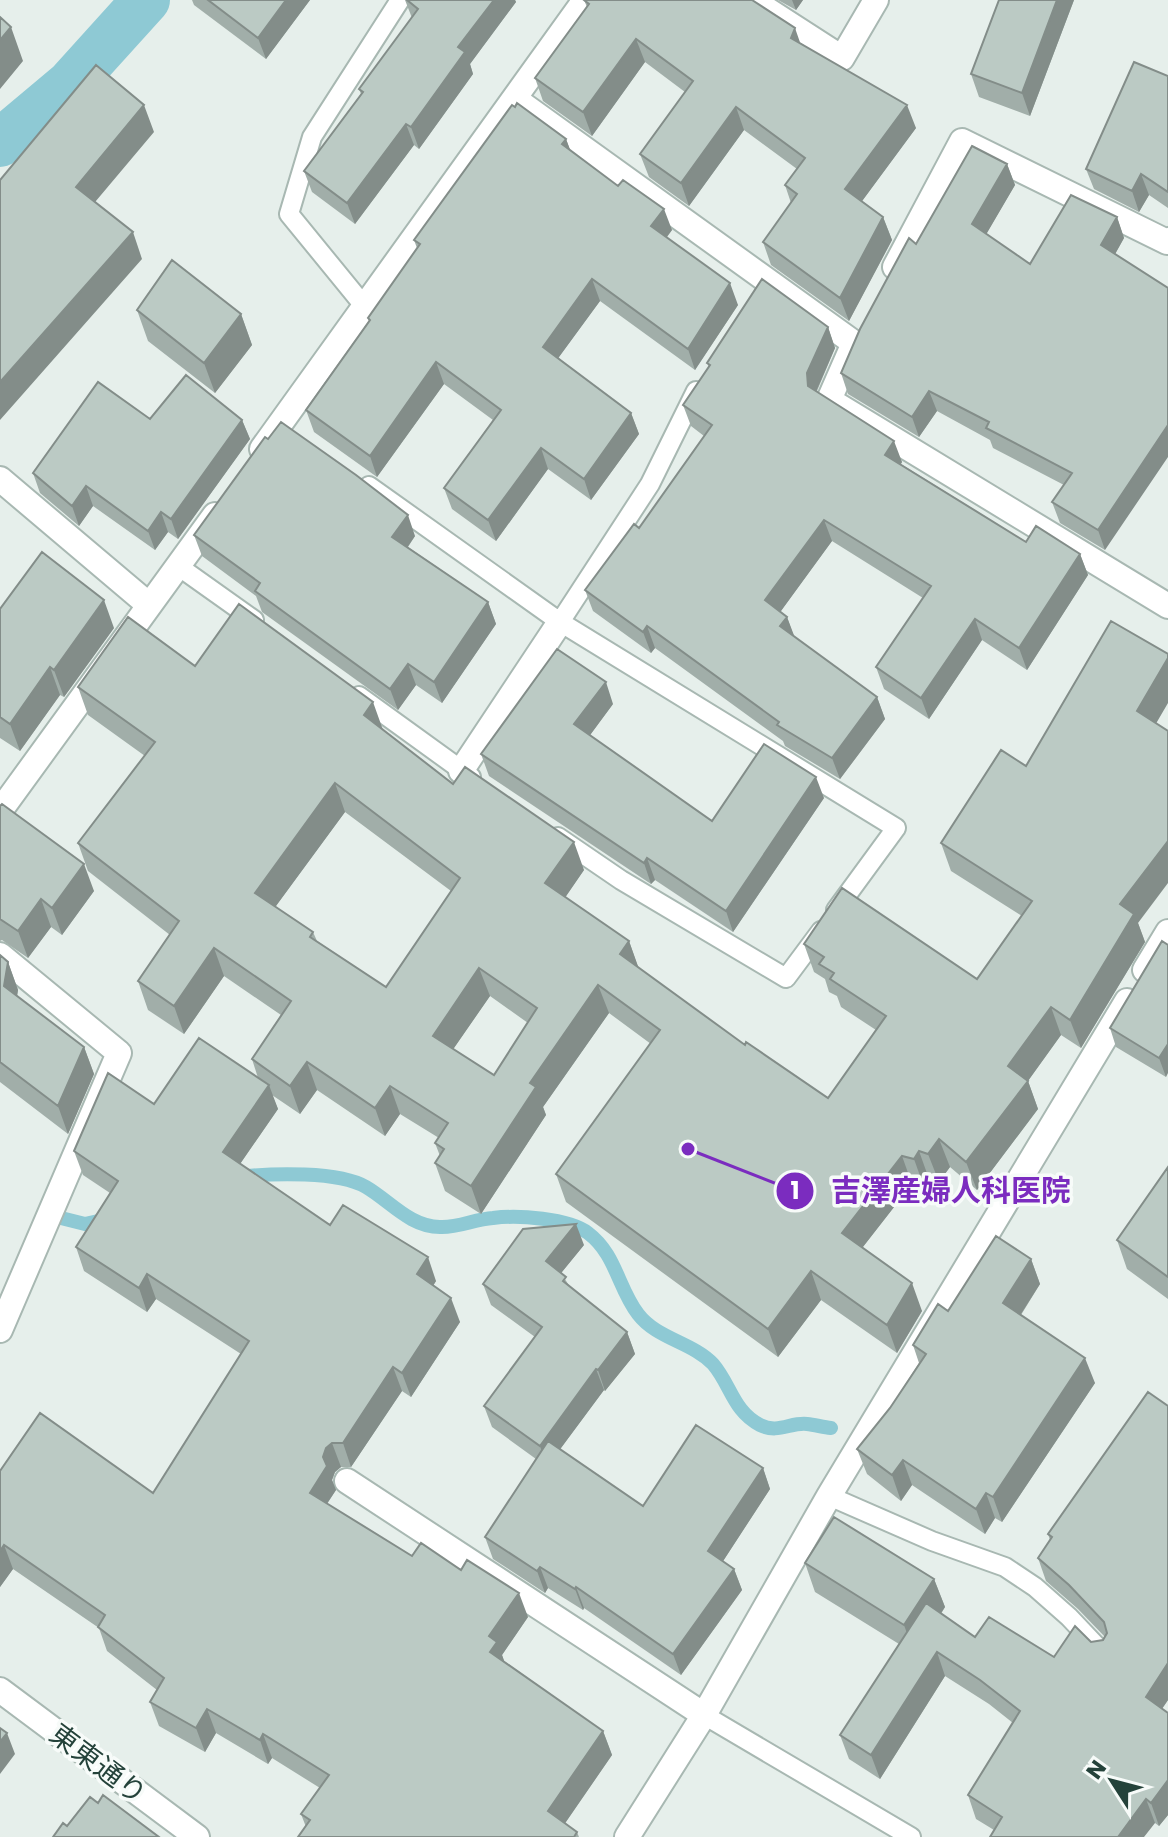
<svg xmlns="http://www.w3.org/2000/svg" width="1168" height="1837" font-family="Poppins,'Noto Sans JP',sans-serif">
<rect width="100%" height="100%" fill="#e6efeb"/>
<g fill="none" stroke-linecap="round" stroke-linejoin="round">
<path stroke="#8ec9d4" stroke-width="14" d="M 240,1177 C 272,1173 339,1171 366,1187 C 390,1201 410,1227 440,1227 C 458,1228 475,1219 493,1218 C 518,1215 568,1218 588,1233 C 616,1254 618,1288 638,1314 C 657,1339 692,1342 713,1364 C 731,1385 733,1411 760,1425 C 778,1434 791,1422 807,1424 C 815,1425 823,1427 831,1428
M 61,1218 L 85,1224 L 107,1219"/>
<path stroke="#8ec9d4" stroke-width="48" d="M 0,143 L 70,84 L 146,0"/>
<g stroke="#a8b8b2" stroke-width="22">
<path id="service" d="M 365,307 L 289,214 L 312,137 L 400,0
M 369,486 L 560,622 L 896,828 L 836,910
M 178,566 L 254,620
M 560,622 L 650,484 L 696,391
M 359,696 L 471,777
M 558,837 L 621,880 L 786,978 L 821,931
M 829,1496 L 932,1541 L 1005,1567 L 1035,1587 L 1069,1617 L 1104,1654
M 704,1715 L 911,1837"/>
</g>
<g stroke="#a8b8b2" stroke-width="28">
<path id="minor" d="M 752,0 L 842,58 L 876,0
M 515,99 L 854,343 L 829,400 L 1168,606
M 895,267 L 962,141 L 1167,242 L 1168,240
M 262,449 L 585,0
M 0,479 L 149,605
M 461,771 L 560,622
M 0,811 L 215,515
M 0,955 L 119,1053 L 0,1330
M 347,1481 L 704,1715"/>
</g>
<g stroke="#a8b8b2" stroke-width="28">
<path id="tertiary" d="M 1145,970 L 1168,932
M 0,1690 L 197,1837
M 627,1837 L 704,1715 L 829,1496 L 1127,1001"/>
</g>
<use href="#service" stroke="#fff" stroke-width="18"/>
<use href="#minor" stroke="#fff" stroke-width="24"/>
<use href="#tertiary" stroke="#fff" stroke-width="24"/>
</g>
<path fill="#a1aea9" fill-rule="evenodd" d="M 192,0 L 310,0 L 266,59 L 194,5 Z
M 405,0 L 515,0 L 516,2 L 470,64 L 473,74 L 419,149 L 414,145 L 355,224 L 312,192 L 304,171 L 361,94 L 359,89 L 412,18 Z
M 584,0 L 801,43 L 916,128 L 862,201 L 883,217 L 892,240 L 849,321 L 771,265 L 763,242 L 791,203 L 785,185 L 797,169 L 744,130 L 689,206 L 649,177 L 640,154 L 685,92 L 645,62 L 592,136 L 543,101 L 535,78 L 587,7 Z
M 778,0 L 803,0 L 796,10 Z
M 999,0 L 1074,0 L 1030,116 L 979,97 L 971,74 Z
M 1168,76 L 1168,208 L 1149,195 L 1139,212 L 1094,189 L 1086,169 Z
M 566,139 L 570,150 L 672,230 L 667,237 L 738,305 L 695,370 L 600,301 L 558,358 L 631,413 L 639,434 L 591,500 L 548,469 L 496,541 L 452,509 L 444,488 L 493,420 L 444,384 L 377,477 L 314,432 L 306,410 L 369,322 L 368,318 L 417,248 L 414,240 Z
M 1007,164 L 1015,185 L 986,234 L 1030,264 L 1117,217 L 1124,238 L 1115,254 L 1105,550 L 1060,523 L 1052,502 L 1064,485 L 993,448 L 990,440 L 937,411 L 919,437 L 848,394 L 841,373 L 916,244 Z
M 137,310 L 241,314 L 252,345 L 215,393 L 148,341 Z
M 828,327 L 835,348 L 817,391 L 902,462 L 901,464 L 1026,542 L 1080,554 L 1088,575 L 1027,670 L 982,640 L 929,719 L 884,689 L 876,667 L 923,598 L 832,541 L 780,612 L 787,617 L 794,637 L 877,697 L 885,719 L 840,779 L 785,746 L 783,741 L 655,648 L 651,653 L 593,611 L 585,590 L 639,528 L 704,436 L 691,426 L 683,405 L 709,367 L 707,363 Z
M 150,419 L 242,420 L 250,439 L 178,539 L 168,532 L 155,550 L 93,506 L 79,526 L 40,493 L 33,473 Z
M 194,535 L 415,536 L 408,547 L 488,602 L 496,624 L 442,703 L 416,685 L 398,710 L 262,612 L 256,596 L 202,556 Z
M 0,609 L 114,628 L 64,697 L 60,695 L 20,751 L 0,738 Z
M 195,666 L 383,730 L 453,784 L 584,870 L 565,897 L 629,941 L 638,967 L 745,1045 L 828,1098 L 876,1030 L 841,1007 L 837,996 L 829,992 L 825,979 L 814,972 L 804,944 L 977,979 L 1022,916 L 951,871 L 941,843 L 1026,766 L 1156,723 L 1138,923 L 1145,942 L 1081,1048 L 1061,1035 L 1028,1081 L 1038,1109 L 977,1190 L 950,1167 L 939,1182 L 929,1179 L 924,1187 L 912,1184 L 862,1248 L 922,1311 L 897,1353 L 821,1300 L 778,1357 L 566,1202 L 556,1174 L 651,1044 L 609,1013 L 543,1107 L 546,1115 L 481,1214 L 445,1191 L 435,1163 L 440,1156 L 435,1143 L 439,1138 L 400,1114 L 385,1136 L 317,1090 L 300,1114 L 272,1095 L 278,1109 L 240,1164 L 330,1225 L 436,1281 L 433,1286 L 460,1322 L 411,1397 L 402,1391 L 351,1467 L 341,1467 L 335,1472 L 332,1480 L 336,1490 L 327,1504 L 412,1556 L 528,1617 L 502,1655 L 504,1661 L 603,1731 L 612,1755 L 565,1823 L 577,1832 L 579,1837 L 298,1837 L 306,1827 L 301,1814 L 320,1788 L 272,1758 L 268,1764 L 216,1733 L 205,1752 L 159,1726 L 150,1702 L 157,1690 L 107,1651 L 99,1628 L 13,1569 L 0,1587 L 0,1471 L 153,1493 L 241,1354 L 156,1299 L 147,1312 L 84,1271 L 76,1247 L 110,1193 L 83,1175 L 74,1151 L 154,1104 L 258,1078 L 252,1059 L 281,1015 L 224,976 L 184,1034 L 148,1010 L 138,981 L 170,935 L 88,871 L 78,843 L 145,756 L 88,715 L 78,687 ZM 345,812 L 451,891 L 386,987 L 317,941 L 313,932 L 275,907 ZM 490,996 L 528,1023 L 494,1075 L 453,1049 Z
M 613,704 L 590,735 L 712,821 L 824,798 L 733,932 L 655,880 L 651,884 L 489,776 L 481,754 Z
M 0,806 L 94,891 L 62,935 L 51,927 L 28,958 L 2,940 L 0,941 Z
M 1168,945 L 1166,1077 L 1116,1047 L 1110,1028 Z
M 0,955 L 8,962 L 18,990 L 17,996 L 84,1047 L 94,1074 L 68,1134 L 0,1082 Z
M 1168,1167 L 1168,1299 L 1127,1269 L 1117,1240 Z
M 584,1245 L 561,1273 L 570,1287 L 627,1332 L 635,1354 L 605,1391 L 604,1390 L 560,1449 L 643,1506 L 763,1468 L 770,1489 L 723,1561 L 734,1569 L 742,1590 L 681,1675 L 584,1608 L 583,1610 L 548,1588 L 545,1593 L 493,1559 L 485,1537 L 536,1459 L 492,1427 L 484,1406 L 535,1337 L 491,1305 L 483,1284 Z
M 1031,1259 L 1040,1284 L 1021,1315 L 1095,1383 L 1002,1522 L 995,1518 L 985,1534 L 912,1485 L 901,1501 L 867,1474 L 857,1449 L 890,1408 L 919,1363 L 913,1345 L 948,1311 Z
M 1168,1406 L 1168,1700 L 1162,1709 L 1168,1713 L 1168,1815 L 1159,1826 L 1155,1823 L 994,1830 L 976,1819 L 968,1795 L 1013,1723 L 989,1704 L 945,1676 L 880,1779 L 849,1759 L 840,1735 L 899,1644 L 815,1592 L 805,1563 L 934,1579 L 945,1607 L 941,1614 L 975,1637 L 1054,1657 L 1091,1642 L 1103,1640 L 1105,1637 L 1078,1609 L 1046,1581 L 1038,1558 L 1050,1540 L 1048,1534 Z"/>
<path fill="#838d89" d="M 286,0 L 310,0 L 266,59 L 258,38 Z
M 494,0 L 515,0 L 516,2 L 470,64 L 473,74 L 419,149 L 411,127 L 458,47 Z
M 792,0 L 803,0 L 796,10 Z
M 1057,0 L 1074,0 L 1030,116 L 1022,93 Z
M 11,27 L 23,61 L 0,89 L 0,40 Z
M 795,28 L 803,51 L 791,38 Z
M 636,39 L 645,62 L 592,136 L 583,112 Z
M 144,105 L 154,132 L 85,214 L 76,187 Z
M 907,105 L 916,128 L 854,212 L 845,189 Z
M 736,107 L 744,130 L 689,206 L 681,183 Z
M 406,124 L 414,145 L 355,224 L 347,203 Z
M 566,139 L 574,160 L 562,144 Z
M 1007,164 L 1015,185 L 980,245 L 972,224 Z
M 1141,174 L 1149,195 L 1139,212 L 1132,191 Z
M 664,209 L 672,230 L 659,247 L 651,226 Z
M 883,217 L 892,240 L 849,321 L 840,298 Z
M 1117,217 L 1124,238 L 1109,265 L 1101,245 Z
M 133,232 L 142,259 L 0,420 L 0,382 Z
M 592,279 L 600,301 L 551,368 L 543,347 Z
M 730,283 L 738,305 L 695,370 L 688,349 Z
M 241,314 L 252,345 L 215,393 L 204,363 Z
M 828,327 L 835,348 L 815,394 L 808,386 L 807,373 Z
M 436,362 L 444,384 L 377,477 L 370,456 Z
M 929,391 L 937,411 L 919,437 L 912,417 Z
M 631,413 L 639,434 L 591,500 L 584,479 Z
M 242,420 L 250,439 L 178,539 L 171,519 Z
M 1168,425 L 1168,457 L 1105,550 L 1098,530 Z
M 894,441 L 902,462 L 893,476 L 885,455 Z
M 541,448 L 548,469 L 496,541 L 488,520 Z
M 86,486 L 93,506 L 79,526 L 72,506 Z
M 161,512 L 168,532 L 155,550 L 148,531 Z
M 408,515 L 415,536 L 400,558 L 392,537 Z
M 824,520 L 832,541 L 773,622 L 765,600 Z
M 1080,554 L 1088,575 L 1027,670 L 1019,648 Z
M 104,600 L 114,628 L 64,697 L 54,670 Z
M 488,602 L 496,624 L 442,703 L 434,682 Z
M 787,617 L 795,638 L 780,626 Z
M 975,619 L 982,640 L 929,719 L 921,698 Z
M 647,626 L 655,648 L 651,653 L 643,632 Z
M 1168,658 L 1168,703 L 1147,739 L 1137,711 Z
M 408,664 L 416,685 L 398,710 L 390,689 Z
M 50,667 L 60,695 L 20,751 L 10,724 Z
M 606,682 L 613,704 L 582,746 L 574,724 Z
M 877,697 L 885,719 L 840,779 L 832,758 Z
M 373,702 L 383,730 L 364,715 Z
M 816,777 L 824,798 L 733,932 L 726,911 Z
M 335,783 L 345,812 L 265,921 L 255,893 Z
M 1168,841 L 1168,883 L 1138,923 L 1145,942 L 1081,1048 L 1070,1020 L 1120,904 Z
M 574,842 L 584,870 L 556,911 L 545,883 Z
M 647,858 L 655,880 L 651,884 L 644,863 Z
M 84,864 L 94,891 L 62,935 L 52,908 Z
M 41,899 L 51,927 L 28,958 L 18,931 Z
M 629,941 L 639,969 L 620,954 Z
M 214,948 L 224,976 L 184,1034 L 174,1006 Z
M 8,962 L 18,990 L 14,1014 L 4,986 Z
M 479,968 L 490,996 L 443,1064 L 433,1036 Z
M 598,985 L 609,1013 L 543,1107 L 546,1115 L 481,1214 L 471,1186 L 530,1083 Z
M 1051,1007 L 1061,1035 L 1025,1085 L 1028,1081 L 1038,1109 L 977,1190 L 966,1162 L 1008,1066 Z
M 1168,1044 L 1168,1073 L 1166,1077 L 1159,1058 Z
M 84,1047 L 94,1074 L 68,1134 L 58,1106 Z
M 307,1062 L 317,1090 L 300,1114 L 290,1086 Z
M 269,1085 L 278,1109 L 231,1177 L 223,1152 Z
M 390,1086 L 400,1114 L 385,1136 L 375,1108 Z
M 939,1139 L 950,1167 L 939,1182 L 928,1154 Z
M 919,1151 L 929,1179 L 924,1187 L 914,1159 Z
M 902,1156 L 912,1184 L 852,1261 L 842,1233 Z
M 576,1224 L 584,1245 L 553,1283 L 546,1261 Z
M 428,1257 L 436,1281 L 425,1298 L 417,1274 Z
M 1031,1259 L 1040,1284 L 1012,1328 L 1003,1303 Z
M 811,1271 L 821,1300 L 778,1357 L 768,1329 Z
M 147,1274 L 156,1299 L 147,1312 L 139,1288 Z
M 912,1283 L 922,1311 L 897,1353 L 887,1325 Z
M 451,1298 L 460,1322 L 411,1397 L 402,1373 Z
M 627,1332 L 635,1354 L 605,1391 L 598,1370 Z
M 1085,1358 L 1095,1383 L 1002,1522 L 993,1497 Z
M 393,1367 L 402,1391 L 351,1467 L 343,1443 Z
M 596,1369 L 604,1390 L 547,1467 L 540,1446 Z
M 332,1443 L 341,1467 L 335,1472 L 332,1480 L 336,1490 L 318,1517 L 310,1493 L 326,1448 Z
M 903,1460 L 912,1485 L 901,1501 L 892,1475 Z
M 763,1468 L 770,1489 L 716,1572 L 708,1551 Z
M 986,1493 L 995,1518 L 985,1534 L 976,1509 Z
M 4,1545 L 13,1569 L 0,1587 L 0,1551 Z
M 540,1567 L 548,1588 L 545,1593 L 537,1571 Z
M 734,1569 L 742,1590 L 681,1675 L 673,1654 Z
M 934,1579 L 945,1607 L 914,1653 L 904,1625 Z
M 576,1587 L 584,1608 L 583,1610 L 575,1589 Z
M 519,1593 L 528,1617 L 502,1655 L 506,1666 L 490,1652 L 489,1636 Z
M 937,1652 L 945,1676 L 880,1779 L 871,1755 Z
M 1168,1663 L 1168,1700 L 1154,1720 L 1146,1697 Z
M 207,1709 L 216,1733 L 205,1752 L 196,1728 Z
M 603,1731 L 612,1755 L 557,1835 L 548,1811 Z
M 7,1733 L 15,1754 L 0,1774 L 0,1742 Z
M 263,1734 L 272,1758 L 268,1764 L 260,1740 Z
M 1168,1780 L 1168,1815 L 1159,1826 L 1151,1803 Z
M 1146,1799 L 1155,1823 L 1144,1837 L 1118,1837 Z"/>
<path fill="#bbcac4" stroke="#838d89" stroke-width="2" fill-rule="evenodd" d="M 208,0 L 286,0 L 258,38 Z
M 407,0 L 494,0 L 458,47 L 465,52 L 411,127 L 406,124 L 347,203 L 304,171 L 363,92 L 359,89 L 418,9 Z
M 584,0 L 752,0 L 795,28 L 791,38 L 907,105 L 845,189 L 883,217 L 840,298 L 763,242 L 797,194 L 785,185 L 805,158 L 736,107 L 681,183 L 640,154 L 693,81 L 636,39 L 583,112 L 535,78 L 589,4 Z
M 999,0 L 1057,0 L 1022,93 L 971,74 Z
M 0,17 L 11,27 L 0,40 Z
M 1134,62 L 1168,76 L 1168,192 L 1141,174 L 1132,191 L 1086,169 Z
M 96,65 L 144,105 L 76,187 L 133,232 L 0,382 L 0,180 Z
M 517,103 L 566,139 L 562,144 L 618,186 L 623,180 L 664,209 L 651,226 L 730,283 L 688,349 L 592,279 L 543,347 L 631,413 L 584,479 L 541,448 L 488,520 L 444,488 L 501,410 L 436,362 L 370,456 L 306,410 L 370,320 L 368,318 L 420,244 L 414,240 L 512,105 L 515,107 Z
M 972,146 L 1007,164 L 972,224 L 1030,264 L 1071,195 L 1117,217 L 1101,245 L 1168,288 L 1168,425 L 1098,530 L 1052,502 L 1072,473 L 986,428 L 989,422 L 929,391 L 912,417 L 841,373 L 860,329 L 909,238 L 916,244 Z
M 172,260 L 241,314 L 204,363 L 137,310 Z
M 762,279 L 828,327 L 807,373 L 808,386 L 894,441 L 885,455 L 1026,542 L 1036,526 L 1080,554 L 1019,648 L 975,619 L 921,698 L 876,667 L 931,586 L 824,520 L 765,600 L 787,617 L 780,626 L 877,697 L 832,758 L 777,725 L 779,722 L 647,626 L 643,632 L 585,590 L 634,524 L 639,528 L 712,425 L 683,405 L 710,365 L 707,363 Z
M 186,375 L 242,420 L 171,519 L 161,512 L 148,531 L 86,486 L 72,506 L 33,473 L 98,382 L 150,419 Z
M 281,422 L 356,475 L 408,515 L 392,537 L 488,602 L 434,682 L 408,664 L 390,689 L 255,591 L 260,583 L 194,535 L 265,437 L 268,439 Z
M 42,552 L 104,600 L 54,670 L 50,667 L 10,724 L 0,717 L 0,609 Z
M 239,604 L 373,702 L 364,715 L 453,784 L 465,767 L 574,842 L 545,883 L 629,941 L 620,954 L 745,1045 L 746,1042 L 828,1098 L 886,1016 L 830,979 L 834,973 L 819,964 L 824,957 L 804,944 L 842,888 L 977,979 L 1032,901 L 941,843 L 1001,750 L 1026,766 L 1111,621 L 1168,654 L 1168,658 L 1137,711 L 1168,731 L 1168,841 L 1120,904 L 1134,914 L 1070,1020 L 1051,1007 L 1008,1066 L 1028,1081 L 966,1162 L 939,1139 L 928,1154 L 919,1151 L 914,1159 L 902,1156 L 842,1233 L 912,1283 L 887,1325 L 811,1271 L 768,1329 L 556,1174 L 660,1030 L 598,985 L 530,1083 L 536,1087 L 471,1186 L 435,1163 L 444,1149 L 435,1143 L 448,1123 L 390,1086 L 375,1108 L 307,1062 L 290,1086 L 252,1059 L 291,1001 L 214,948 L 174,1006 L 138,981 L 179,921 L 78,843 L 155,742 L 78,687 L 128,617 L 195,666 ZM 335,783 L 460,878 L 386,987 L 310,937 L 313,932 L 255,893 ZM 479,968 L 537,1008 L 494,1075 L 433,1036 Z
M 557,649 L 606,682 L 574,724 L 712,821 L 764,744 L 816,777 L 726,911 L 647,858 L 644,863 L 481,754 Z
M 2,804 L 84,864 L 52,908 L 41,899 L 18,931 L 0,919 L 0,806 Z
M 1162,941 L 1168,945 L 1168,1044 L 1159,1058 L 1110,1028 Z
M 0,955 L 8,962 L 4,986 L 84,1047 L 58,1106 L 0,1062 Z
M 199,1038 L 269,1085 L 223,1152 L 330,1225 L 343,1205 L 428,1257 L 417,1274 L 451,1298 L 402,1373 L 393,1367 L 343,1443 L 332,1443 L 326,1448 L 323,1457 L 327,1466 L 310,1493 L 412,1556 L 421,1543 L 461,1570 L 467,1560 L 519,1593 L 489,1636 L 497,1642 L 490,1652 L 603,1731 L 548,1811 L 577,1832 L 574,1837 L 298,1837 L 310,1820 L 301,1814 L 329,1775 L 263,1734 L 260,1740 L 207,1709 L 196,1728 L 150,1702 L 164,1678 L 98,1627 L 105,1615 L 4,1545 L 0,1551 L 0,1471 L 40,1413 L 153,1493 L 249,1341 L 147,1274 L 139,1288 L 76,1247 L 118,1181 L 74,1151 L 108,1073 L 154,1104 Z
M 1168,1167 L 1168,1277 L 1117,1240 Z
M 576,1224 L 546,1261 L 566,1277 L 563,1281 L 627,1332 L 598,1370 L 596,1369 L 540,1446 L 484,1406 L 542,1327 L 483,1284 L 523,1229 Z
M 996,1236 L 1031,1259 L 1003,1303 L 1085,1358 L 993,1497 L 986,1493 L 976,1509 L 903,1460 L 892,1475 L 857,1449 L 890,1408 L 926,1354 L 913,1345 L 938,1304 L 948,1311 Z
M 1148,1392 L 1168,1406 L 1168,1663 L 1146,1697 L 1168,1713 L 1168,1780 L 1151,1803 L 1146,1799 L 1118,1837 L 990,1837 L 1002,1817 L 968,1795 L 1020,1711 L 980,1680 L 937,1652 L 871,1755 L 840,1735 L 926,1603 L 975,1637 L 989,1617 L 1054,1657 L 1075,1626 L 1091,1642 L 1103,1640 L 1107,1633 L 1104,1622 L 1069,1585 L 1038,1558 L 1052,1537 L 1048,1534 Z
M 696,1425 L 763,1468 L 708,1551 L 734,1569 L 673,1654 L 576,1587 L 575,1589 L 540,1567 L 537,1571 L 485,1537 L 548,1441 L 643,1506 Z
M 834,1517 L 934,1579 L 904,1625 L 805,1563 Z
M 0,1728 L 7,1733 L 0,1742 Z
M 103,1795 L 159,1837 L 53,1837 L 63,1823 L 67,1826 L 90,1797 L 98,1803 Z"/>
<g text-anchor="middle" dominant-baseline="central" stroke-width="7" stroke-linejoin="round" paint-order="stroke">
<g font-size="28" fill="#24423a" stroke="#f7fbf9">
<text transform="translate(98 1764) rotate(37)">東東通り</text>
</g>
</g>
<path fill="none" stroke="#7b2cbf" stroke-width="3" d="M688 1149L795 1191"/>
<g fill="#7b2cbf" stroke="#f7fbf9" stroke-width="3">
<circle cx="688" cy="1149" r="8"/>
<circle cx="795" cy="1191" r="20"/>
</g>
<g font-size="24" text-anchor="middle" font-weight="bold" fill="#fff">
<text x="795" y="1199">1</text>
</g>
<g font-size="30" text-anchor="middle" font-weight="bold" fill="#7b2cbf" stroke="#f7fbf9" stroke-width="7" stroke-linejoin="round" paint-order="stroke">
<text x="951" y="1201">吉澤産婦人科医院</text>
</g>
<g transform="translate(1112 1781) rotate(306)" stroke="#f7fbf9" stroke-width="6" paint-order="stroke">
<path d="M0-6L14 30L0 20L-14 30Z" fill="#24423a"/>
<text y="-12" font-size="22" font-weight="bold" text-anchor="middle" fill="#24423a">N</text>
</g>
</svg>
